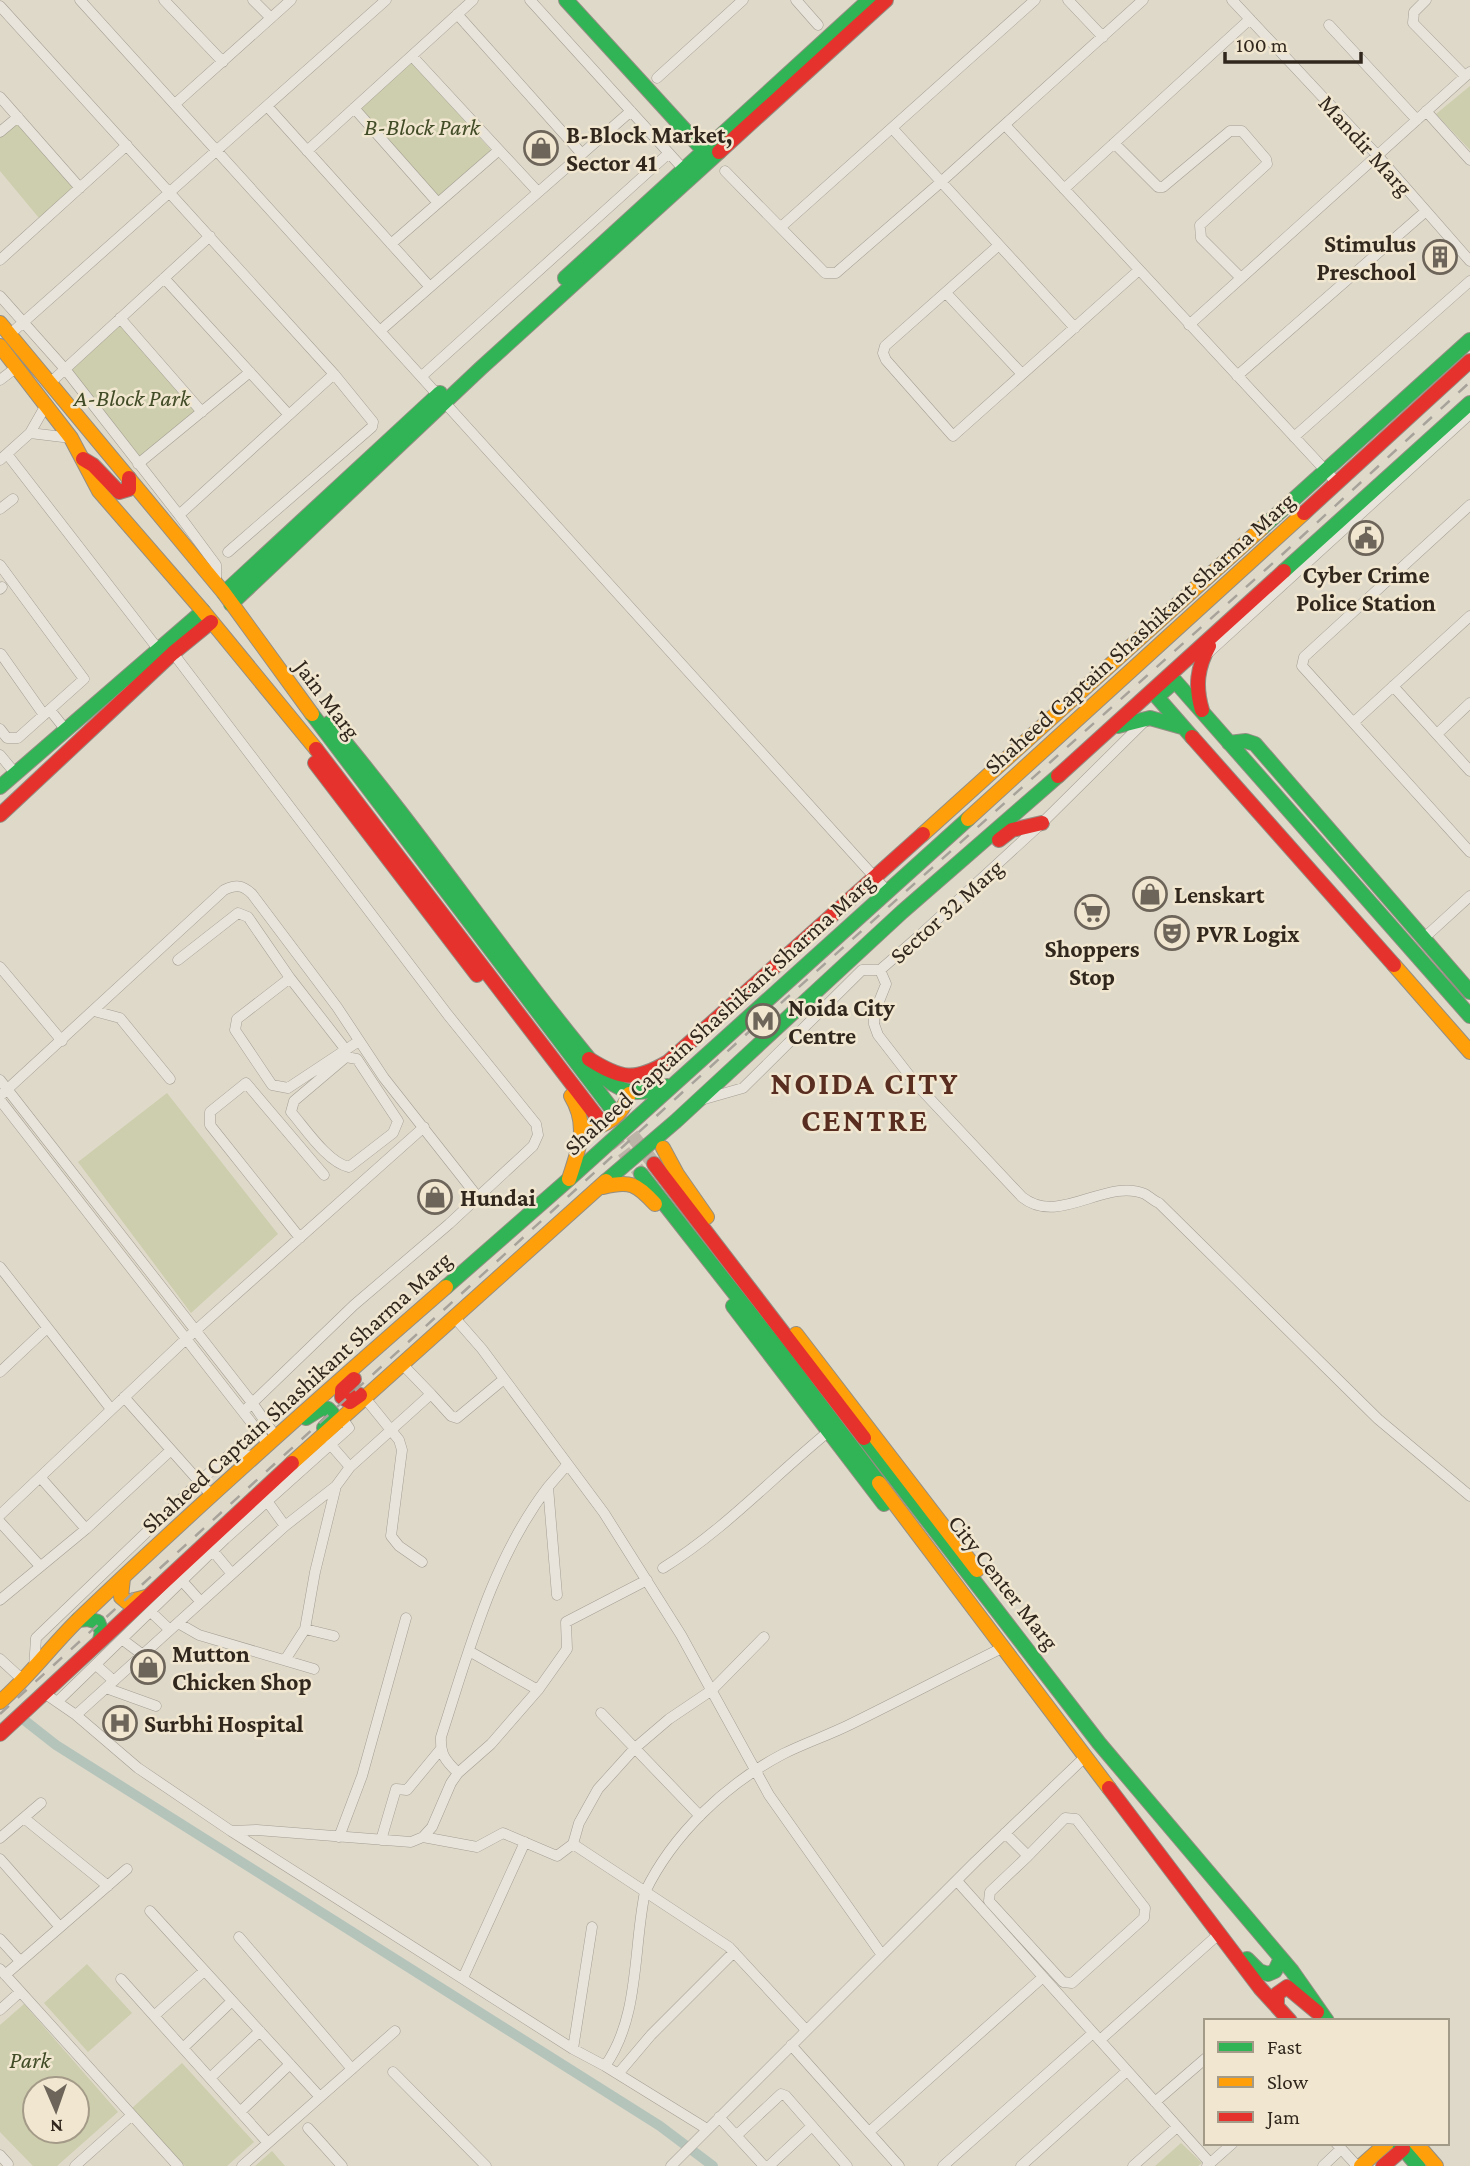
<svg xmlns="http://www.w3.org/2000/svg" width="1470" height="2166" font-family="'Crimson Pro',serif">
<rect width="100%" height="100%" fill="#dfd9ca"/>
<path fill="#cdcead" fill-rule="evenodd" d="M 411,61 L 491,150 L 438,197 L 359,109 Z
M 1470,86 L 1470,150 L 1436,114 Z
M 17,120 L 74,187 L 39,218 L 0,171 L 0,137 Z
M 121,321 L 198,411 L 134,465 L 63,375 Z
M 167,1093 L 278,1234 L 191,1313 L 78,1162 Z
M 87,1964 L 132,2013 L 88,2052 L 44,2003 Z
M 24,2004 L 118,2112 L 57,2166 L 33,2166 L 0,2132 L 0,2025 ZM 35,2089 L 77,2089 L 77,2131 L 35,2131 Z
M 182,2063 L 254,2142 L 227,2166 L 185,2166 L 132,2108 Z
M 1181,2143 L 1202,2163 L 1198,2166 L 1155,2166 Z
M 272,2151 L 285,2166 L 255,2166 Z"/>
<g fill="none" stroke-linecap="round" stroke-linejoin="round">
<path stroke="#b5c4bb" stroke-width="10" d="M 19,1716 L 56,1745 L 660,2126 L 713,2166"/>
<path stroke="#bcb5a7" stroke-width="14" stroke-dasharray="14 7" stroke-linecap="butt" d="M 598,1118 L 641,1174
M 619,1118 L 654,1164"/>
<g stroke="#a49e93" stroke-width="11">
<path id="street" d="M 80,0 L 888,892
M 164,0 L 223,62
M 253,0 L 271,18
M 530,0 L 687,173
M 796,0 L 818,25
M 1068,0 L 1103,37
M 1232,0 L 1377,155 L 1470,261
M 1426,0 L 1414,12 L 1413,23 L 1465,76
M 0,6 L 334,374 L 373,422 L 372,427 L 228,552
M 457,14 L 582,154
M 1329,25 L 1417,120
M 412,56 L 538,192
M 657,78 L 743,0
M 0,97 L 80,188
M 175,104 L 291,0
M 267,106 L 430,287
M 354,108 L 438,203
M 1426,111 L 1470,160
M 1005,125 L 1338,484
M 892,128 L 1075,328
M 0,132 L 18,117
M 1114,143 L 1158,187 L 1163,187 L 1230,131 L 1242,131 L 1266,159 L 1267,164 L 1200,225 L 1201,238 L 1241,278
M 307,151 L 473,0
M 725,171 L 825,273 L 836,273 L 941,182 L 1143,0
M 1064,189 L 1250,19
M 781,227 L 1035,0
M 391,244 L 499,150
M 999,245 L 885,346 L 883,353 L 886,360 L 953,436 L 1139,270
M 0,260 L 127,145
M 164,278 L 289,415
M 947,294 L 1022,374
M 0,296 L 65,369 L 179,515 L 216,565 L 216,584
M 120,318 L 202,412
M 1189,325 L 1470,72
M 381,330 L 631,111
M 9,335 L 386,0
M 422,376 L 669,153
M 1237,376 L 1426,211
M 0,380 L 17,367
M 51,382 L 210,236
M 30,433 L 71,438
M 1294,437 L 1470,281
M 7,454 L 158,649
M 0,460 L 30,433 L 46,405
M 138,464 L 250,372
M 1470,505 L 1304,657 L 1302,666 L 1470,852
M 0,509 L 13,499
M 179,515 L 334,374
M 0,565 L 84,679 L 18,738 L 7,738 L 0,729
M 0,589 L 2,587
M 173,653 L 448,1015 L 536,1124 L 538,1135 L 533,1146 L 449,1224 L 354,1305 L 244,1411
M 1,654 L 44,715
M 1207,654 L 1470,414
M 1393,686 L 1470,771
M 50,710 L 65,729
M 1354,722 L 1470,616
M 1437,734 L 1470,703
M 0,755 L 15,773
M 1424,938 L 1470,896
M 178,960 L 238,913 L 248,917 L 290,978
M 0,967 L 62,1041
M 880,970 L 886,984 L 874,1014 L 874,1024 L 878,1035 L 916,1084 L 1022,1197 C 1059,1227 1106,1177 1145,1194 C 1150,1197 1154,1201 1159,1203 L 1378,1419 L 1470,1496
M 94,1011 L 120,1018 L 170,1079
M 346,1050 L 290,978 L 237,1019 L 235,1030 L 272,1085 L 288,1088 L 359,1041
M 346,1057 L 357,1059 L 398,1121 L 393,1133 L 349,1167 C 328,1163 305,1128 291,1112 L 294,1101 Z
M 0,1080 L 253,1404 L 276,1437
M 0,1096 L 224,890 C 235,885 242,884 252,894 L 337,1007 L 384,1078 L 477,1196
M 0,1100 L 268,1444
M 701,1100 L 743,1088 L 862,970 L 880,970 L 918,937 L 1042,823 L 1148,718
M 300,1238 L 210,1125 L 210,1112 L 246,1083 L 324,1175
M 0,1267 L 111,1409
M 454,1317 L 482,1349 L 604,1513 L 681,1635 L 769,1795 L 882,1955
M 0,1372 L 47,1328
M 431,1394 L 451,1416 L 457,1418 L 504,1379
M 124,1397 L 212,1496
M 365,1398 L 399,1440 L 402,1450 L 391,1536 L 399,1546 L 422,1562
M 330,1444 L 350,1467
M 40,1477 L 86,1529
M 267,1501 L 285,1526
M 0,1515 L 186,1339 L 424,1127
M 0,1522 L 40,1566
M 213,1551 L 232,1574
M 663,1568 C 723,1531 773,1477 828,1432
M 183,1582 L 201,1602
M 557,1595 L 548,1487 L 567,1465
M 0,1600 L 86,1529 L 171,1450
M 151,1612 L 170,1630
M 178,1623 L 199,1635 L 314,1669
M 305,1629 L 334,1636
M 123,1640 L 143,1655
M 469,1651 L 538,1690
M 0,1659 L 24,1681
M 285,1660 L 305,1629 L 315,1572 L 336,1486
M 96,1665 L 114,1681
M 34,1669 L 36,1638 L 200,1481 L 230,1454 L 255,1456
M 106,1688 L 156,1706
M 44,1693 L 76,1715 L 138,1768 L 231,1831 L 257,1830 L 411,1842 L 423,1837 L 432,1827 L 451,1783 L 458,1773 L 491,1744 L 538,1690 L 567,1649 L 566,1622 L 647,1580
M 57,1702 L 225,1539 L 349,1428 L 342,1418
M 601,1713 L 700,1816
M 76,1715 L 285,1526 L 336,1486 L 350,1467 L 431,1394 L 402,1364
M 458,1773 C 446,1761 440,1755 441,1737 C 469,1651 492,1560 548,1487
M 24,1818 L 108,1886
M 231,1831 L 573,2049 L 605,2066 L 707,2129
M 1005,1833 L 1028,1856 L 990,1892 L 989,1901 L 1063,1982 L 1072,1983 L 1144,1918 L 1145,1908 L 1076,1819 L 1065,1818 L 1028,1856
M 339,1837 L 362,1776 L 406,1618
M 423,1837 L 477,1847 L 503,1833 L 557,1856 L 573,1844 L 579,1823 L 598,1789 L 635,1748 L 669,1719 L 712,1690 L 764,1637
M 0,1838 L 41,1803
M 381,1840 L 396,1789 L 407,1790 L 440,1750
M 573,1844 L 729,1947 L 806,2030
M 0,1859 L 60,1927
M 957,1881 L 1210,2163
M 150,1911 L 320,2097
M 239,1937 L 352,2069
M 0,1939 L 20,1961
M 0,1969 L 178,2166
M 5,1975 L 127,1869
M 463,1978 L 525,1842
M 121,1979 L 268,2143
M 0,2010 L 20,1992
M 154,2016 L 204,1971
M 1100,2040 L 1220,1933
M 791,2045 L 899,2166
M 183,2048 L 232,2001
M 573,2049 L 592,1927
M 605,2066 C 640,2017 633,1949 645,1892 C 673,1834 726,1784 783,1754 C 805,1743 829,1735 851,1724 C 902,1699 953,1672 1004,1647
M 393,2072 L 486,2166
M 618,2074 L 651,2035 L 734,1952
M 210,2078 L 260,2031
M 1155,2102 L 1206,2058
M 240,2112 L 290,2064
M 719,2117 L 764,2166
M 308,2128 L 342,2166
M 869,2132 L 1043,1977
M 737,2135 L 781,2094 L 786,2096 L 847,2166
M 1336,2143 L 1357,2166
M 0,2155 L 8,2164
M 75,2166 L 132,2115
M 242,2166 L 395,2031
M 671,2166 L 976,1861 L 1086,1756
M 769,2166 L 812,2126
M 943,2166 L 1093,2033
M 1021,2166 L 1127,2071
M 1133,2166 L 1177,2127
M 1207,2166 L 1233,2143
M 1323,2166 L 1341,2149"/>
</g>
<g stroke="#948e83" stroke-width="16">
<path id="fast" d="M 566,0 L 704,151
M 565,278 L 869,0
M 1262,528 L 1470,340
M 1284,571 L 1470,403
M 224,593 L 440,393
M 231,604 L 481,368 L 719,152
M 312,714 L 611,1108
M 329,723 C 426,838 509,964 606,1079 C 626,1096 643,1094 667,1086
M 1118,726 L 1150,718 L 1182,727
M 1192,737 L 1157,697 L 1175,681 L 1470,1016
M 1229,743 L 1246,741 L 1255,744 L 1470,992
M 0,787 L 203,611
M 641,1174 L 783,1355 L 879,1483
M 606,1181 L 676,1121 L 902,912 L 1058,776
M 446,1287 L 568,1180 L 968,819
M 733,1306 L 884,1504
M 306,1418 L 322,1408 L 328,1409 L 332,1413 L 332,1420 L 324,1428
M 864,1438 L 1099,1743 L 1292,1971 L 1327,2021
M 78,1620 L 88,1619 L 98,1622 L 102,1632 L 100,1640
M 1247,1959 L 1259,1971 L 1268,1974 L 1275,1971 L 1281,1958
M 1398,2143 L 1418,2166"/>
</g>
<g stroke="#948e83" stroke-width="16">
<path id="slow" d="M 0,323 L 224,593 L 312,714
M 0,346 L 71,438 L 99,491 L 203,611 L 316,749
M 968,819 L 1304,513
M 923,834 L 1262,528
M 1394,965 L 1470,1052
M 583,1130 C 605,1128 623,1115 629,1094
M 663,1148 L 677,1174 L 707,1217
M 569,1179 C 579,1148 589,1126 571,1096
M 603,1187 C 630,1180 637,1184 655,1204
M 796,1334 L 977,1570
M 292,1463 L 606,1181
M 879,1483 L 1109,1788
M 123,1578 L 121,1597 L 127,1602 L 146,1597
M 0,1702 C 30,1676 52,1645 80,1618 C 199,1504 322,1395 446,1287
M 1416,2143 L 1436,2166
M 1361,2166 L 1387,2143"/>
</g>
<g stroke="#948e83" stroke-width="16">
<path id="jam" d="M 719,152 L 886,0
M 83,459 L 93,465 L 119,492 L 129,489 L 129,478
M 1304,513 L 1470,361
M 1202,710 C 1195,686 1197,668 1209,646
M 1192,737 L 1394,965
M 316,749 L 598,1118
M 315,763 L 477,975
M 1058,776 L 1284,571
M 0,815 L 173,653 L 211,622
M 999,840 L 1012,830 L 1042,823
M 589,1059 C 621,1079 634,1082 668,1062 L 923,834
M 654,1164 L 864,1438
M 354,1379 L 342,1390 L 342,1397 L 350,1402 L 360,1395
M 0,1734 L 292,1463
M 1109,1788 L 1260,1988 L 1290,2021
M 1277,2006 L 1277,1994 L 1287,1987 L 1317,2012
M 1383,2166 L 1403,2149"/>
</g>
<use href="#street" stroke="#e8e4db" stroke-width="10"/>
<use href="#fast" stroke="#30b455" stroke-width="14"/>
<use href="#slow" stroke="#ff9f0a" stroke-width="14"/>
<use href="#jam" stroke="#e5322d" stroke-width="14"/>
<path stroke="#a7a39b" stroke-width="2.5" stroke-dasharray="12 12" stroke-linecap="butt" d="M 0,1714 L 752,1029 L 1273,563 L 1470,382"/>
</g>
<defs>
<g id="shop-ring" transform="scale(1.75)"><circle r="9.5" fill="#f1e7d0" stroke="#6e655a" stroke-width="1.5"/><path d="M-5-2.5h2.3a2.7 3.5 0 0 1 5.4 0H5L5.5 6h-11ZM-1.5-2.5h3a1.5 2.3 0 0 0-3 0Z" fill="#6e655a"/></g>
<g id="building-ring" transform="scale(1.75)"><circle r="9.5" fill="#f1e7d0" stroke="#6e655a" stroke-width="1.5"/><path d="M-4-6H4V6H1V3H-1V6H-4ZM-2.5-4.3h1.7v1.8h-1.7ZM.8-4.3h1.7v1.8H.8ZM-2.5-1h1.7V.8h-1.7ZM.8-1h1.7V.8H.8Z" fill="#6e655a"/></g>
<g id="civic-ring" transform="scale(1.75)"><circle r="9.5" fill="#f1e7d0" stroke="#6e655a" stroke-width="1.5"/><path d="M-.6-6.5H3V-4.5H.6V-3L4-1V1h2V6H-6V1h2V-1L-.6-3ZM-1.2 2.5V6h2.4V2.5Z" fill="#6e655a"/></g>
<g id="supermarket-ring" transform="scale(1.75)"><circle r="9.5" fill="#f1e7d0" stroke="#6e655a" stroke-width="1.5"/><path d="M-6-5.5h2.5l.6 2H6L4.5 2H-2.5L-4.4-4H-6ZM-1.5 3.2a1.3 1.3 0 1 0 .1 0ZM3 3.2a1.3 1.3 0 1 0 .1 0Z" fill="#6e655a"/></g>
<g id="theatre-ring" transform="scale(1.75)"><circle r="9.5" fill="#f1e7d0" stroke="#6e655a" stroke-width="1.5"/><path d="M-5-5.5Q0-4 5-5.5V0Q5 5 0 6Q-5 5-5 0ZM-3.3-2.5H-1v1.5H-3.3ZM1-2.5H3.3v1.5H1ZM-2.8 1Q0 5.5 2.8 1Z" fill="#6e655a"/></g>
<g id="metro-ring" transform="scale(1.75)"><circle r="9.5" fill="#f1e7d0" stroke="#6e655a" stroke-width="1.5"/><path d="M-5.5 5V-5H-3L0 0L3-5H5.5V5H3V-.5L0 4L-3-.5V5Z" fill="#6e655a"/></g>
<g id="hospital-ring" transform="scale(1.75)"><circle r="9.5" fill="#f1e7d0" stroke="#6e655a" stroke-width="1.5"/><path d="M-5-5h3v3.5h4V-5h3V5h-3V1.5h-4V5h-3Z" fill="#6e655a"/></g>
</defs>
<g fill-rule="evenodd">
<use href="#shop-ring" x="541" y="148"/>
<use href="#building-ring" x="1440" y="257"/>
<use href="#civic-ring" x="1366" y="538"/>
<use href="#shop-ring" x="1150" y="894"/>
<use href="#supermarket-ring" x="1092" y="912"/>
<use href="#theatre-ring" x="1172" y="933"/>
<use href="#metro-ring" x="763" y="1021"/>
<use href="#shop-ring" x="435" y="1197"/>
<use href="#shop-ring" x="148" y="1667"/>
<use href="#hospital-ring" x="120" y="1723"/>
</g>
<g text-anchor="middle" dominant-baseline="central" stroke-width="5" stroke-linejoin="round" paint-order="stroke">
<g font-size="24" font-style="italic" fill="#414b26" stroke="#f1e7d0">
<text x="422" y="126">B-Block Park</text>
<text x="132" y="397">A-Block Park</text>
<text x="30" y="2059">Park</text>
</g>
<g font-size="24" font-weight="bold" fill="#31271d" stroke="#f1e7d0" text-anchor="start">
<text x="566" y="134">B-Block Market,<tspan x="566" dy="28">Sector 41</tspan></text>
<text x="1416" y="243" text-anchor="end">Stimulus<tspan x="1416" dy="28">Preschool</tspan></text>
<text x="1366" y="574" text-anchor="middle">Cyber Crime<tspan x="1366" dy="28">Police Station</tspan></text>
<text x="1174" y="894">Lenskart</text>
<text x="1196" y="933">PVR Logix</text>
<text x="1092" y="948" text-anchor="middle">Shoppers<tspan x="1092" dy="28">Stop</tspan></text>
<text x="788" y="1007">Noida City<tspan x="788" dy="28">Centre</tspan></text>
<text x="460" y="1197">Hundai</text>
<text x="172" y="1653">Mutton<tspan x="172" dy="28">Chicken Shop</tspan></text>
<text x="144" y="1723">Surbhi Hospital</text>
</g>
<g font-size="24" fill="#31271d" stroke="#f1e7d0">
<text transform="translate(1366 145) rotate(48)">Mandir Marg</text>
<text transform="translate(1139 633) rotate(-42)">Shaheed Captain Shashikant Sharma Marg</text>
<text transform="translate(328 699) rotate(53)">Jain Marg</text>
<text transform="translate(946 911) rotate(-42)">Sector 32 Marg</text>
<text transform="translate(719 1014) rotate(-42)">Shaheed Captain Shashikant Sharma Marg</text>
<text transform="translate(296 1392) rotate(-42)">Shaheed Captain Shashikant Sharma Marg</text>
<text transform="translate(1004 1582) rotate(52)">City Center Marg</text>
</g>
<g font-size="32" font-weight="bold" letter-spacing="2" fill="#592e21" stroke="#f1e7d0">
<text x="865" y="1083">NOIDA CITY<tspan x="865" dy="37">CENTRE</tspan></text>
</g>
</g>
<rect x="1204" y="2019" width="245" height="126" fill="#f1e7d0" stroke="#a49a88" stroke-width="2"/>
<rect x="1218" y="2042" width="35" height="10" fill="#30b455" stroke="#a49a88" stroke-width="2"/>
<text x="1267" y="2054" font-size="21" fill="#31271d">Fast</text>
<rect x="1218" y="2077" width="35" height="10" fill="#ff9f0a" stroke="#a49a88" stroke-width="2"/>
<text x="1267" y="2089" font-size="21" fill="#31271d">Slow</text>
<rect x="1218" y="2112" width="35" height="10" fill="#e5322d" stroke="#a49a88" stroke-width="2"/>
<text x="1267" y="2124" font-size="21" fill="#31271d">Jam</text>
<g transform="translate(56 2110) rotate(178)"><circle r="33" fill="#f1e7d0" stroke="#a49a88" stroke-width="2"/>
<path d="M0-5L12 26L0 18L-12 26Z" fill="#6e655a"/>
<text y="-10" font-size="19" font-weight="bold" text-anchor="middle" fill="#31271d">N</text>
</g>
<path d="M1225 52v10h136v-10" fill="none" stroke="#31271d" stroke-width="3.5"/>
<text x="1236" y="52" font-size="21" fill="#31271d" stroke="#f1e7d0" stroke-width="5" paint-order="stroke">100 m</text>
</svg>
